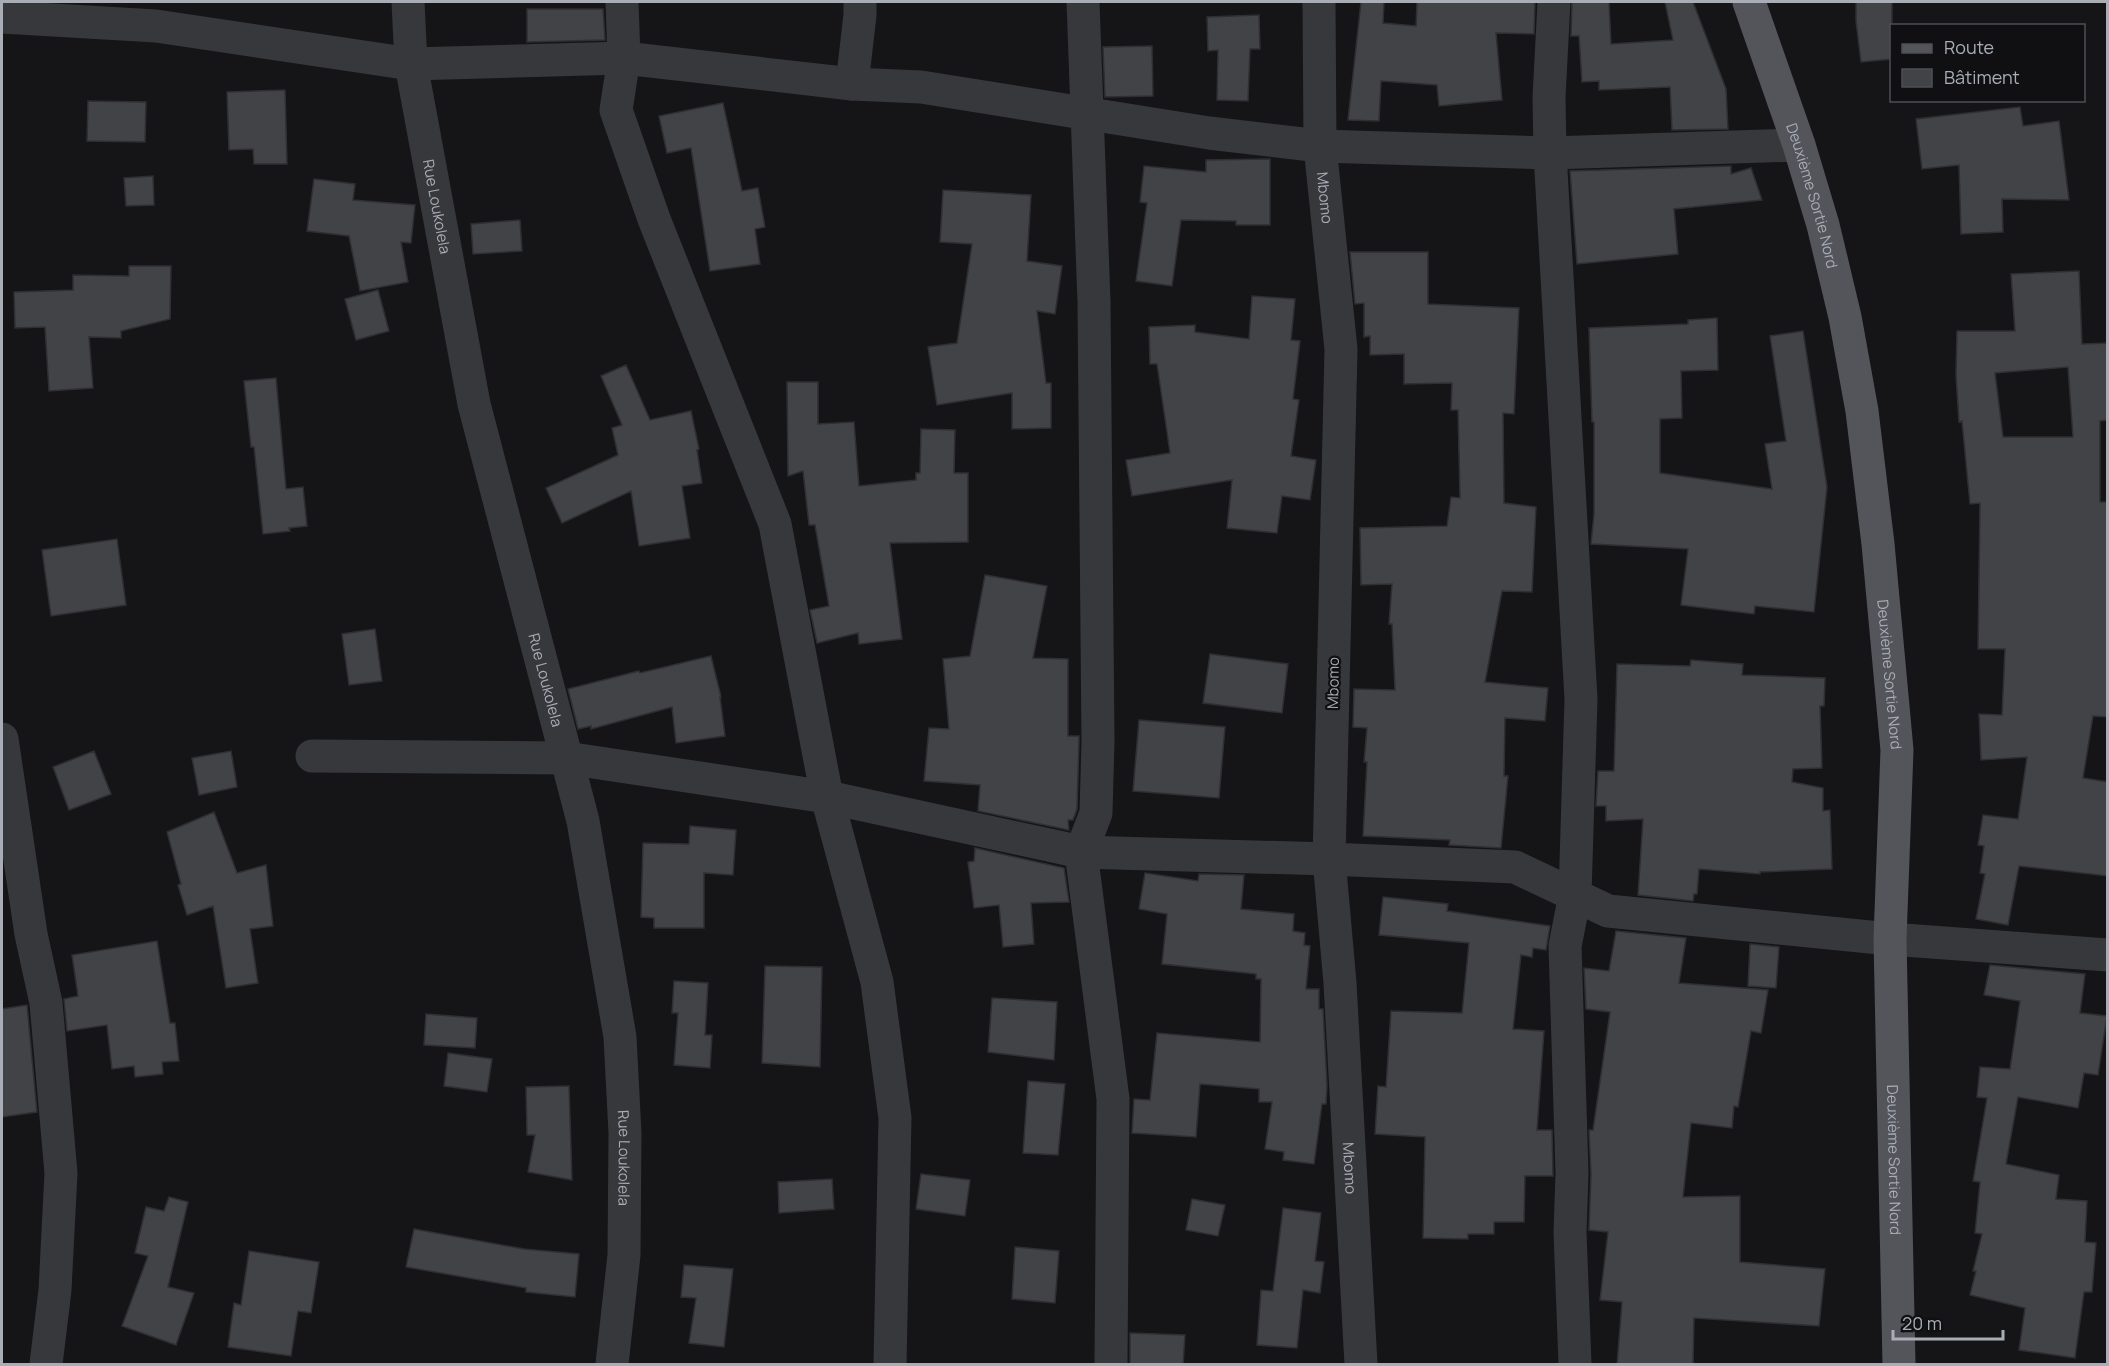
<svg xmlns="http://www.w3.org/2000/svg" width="2109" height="1366" font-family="Manrope,sans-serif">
<rect width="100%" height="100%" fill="#151517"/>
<path fill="#424347" stroke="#2f2f33" stroke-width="1.5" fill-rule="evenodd" d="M 1361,2 L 1384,2 L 1383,23 L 1416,26 L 1417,2 L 1535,2 L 1534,34 L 1496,33 L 1502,100 L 1439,106 L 1437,85 L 1381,81 L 1379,121 L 1348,120 Z
M 1572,2 L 1609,2 L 1611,44 L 1673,40 L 1665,2 L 1693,2 L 1726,89 L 1728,129 L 1672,130 L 1670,87 L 1599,90 L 1599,81 L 1582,82 L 1579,36 L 1571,36 Z
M 1856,2 L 1892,2 L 1892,59 L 1861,62 L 1856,21 Z
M 527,9 L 603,9 L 605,40 L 527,42 Z
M 1259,15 L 1260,49 L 1250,49 L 1248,101 L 1217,100 L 1218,50 L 1208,51 L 1207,17 Z
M 1152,46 L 1153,96 L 1105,97 L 1103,47 Z
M 285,90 L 287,164 L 254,164 L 253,149 L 229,150 L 227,92 Z
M 88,101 L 146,102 L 145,142 L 87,141 Z
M 723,103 L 742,191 L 758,188 L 765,227 L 755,229 L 760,264 L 710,271 L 691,148 L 667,153 L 659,116 Z
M 2020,107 L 2023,126 L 2059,121 L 2069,200 L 2002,199 L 2003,232 L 1961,234 L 1959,165 L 1922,169 L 1916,119 Z
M 1270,159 L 1270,225 L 1236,225 L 1236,221 L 1181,220 L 1172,286 L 1136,281 L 1147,203 L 1140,202 L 1144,166 L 1206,172 L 1206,160 Z
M 1731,166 L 1731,174 L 1751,168 L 1762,200 L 1674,209 L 1678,254 L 1577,264 L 1570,171 Z
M 153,176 L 154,205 L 126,206 L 124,178 Z
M 314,179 L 355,184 L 353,200 L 415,205 L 411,243 L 401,242 L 408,282 L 360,291 L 349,236 L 307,231 Z
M 943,190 L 1031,195 L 1027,261 L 1062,266 L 1055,314 L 1037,311 L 1046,383 L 1051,383 L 1051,428 L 1012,429 L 1012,393 L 937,405 L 928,347 L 957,343 L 972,244 L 940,242 Z
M 520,220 L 522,251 L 473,254 L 471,224 Z
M 1350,252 L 1428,252 L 1428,304 L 1519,308 L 1514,414 L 1503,413 L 1504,503 L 1536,507 L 1532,592 L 1502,591 L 1485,682 L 1548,688 L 1545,721 L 1505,718 L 1504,776 L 1508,776 L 1501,848 L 1449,845 L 1450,840 L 1363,836 L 1367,762 L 1364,762 L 1367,728 L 1353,727 L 1354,689 L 1395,690 L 1392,624 L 1389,624 L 1392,584 L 1361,585 L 1360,528 L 1447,526 L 1451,497 L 1460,498 L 1458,410 L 1451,410 L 1452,383 L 1404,384 L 1404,354 L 1370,355 L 1370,336 L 1364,337 L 1364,303 L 1355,304 Z
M 129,266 L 171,266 L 170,319 L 121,331 L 121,338 L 89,337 L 93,388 L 49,391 L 45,327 L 15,328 L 14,292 L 73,290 L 73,275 L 129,276 Z
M 2079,271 L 2082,344 L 2108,343 L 2108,420 L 2100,421 L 2100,502 L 2108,502 L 2108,717 L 2093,716 L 2083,778 L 2108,782 L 2108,876 L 2019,866 L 2008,925 L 1976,919 L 1985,874 L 1980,873 L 1984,846 L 1978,845 L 1983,815 L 2018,819 L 2027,757 L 1981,760 L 1979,714 L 2002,715 L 2005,649 L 1978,649 L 1980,503 L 1970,504 L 1962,421 L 1959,422 L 1956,375 L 1957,331 L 2015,331 L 2011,274 ZM 2068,367 L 2073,437 L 2003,437 L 1995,373 Z
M 378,290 L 389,331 L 356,340 L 345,299 Z
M 1252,296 L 1295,299 L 1291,340 L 1300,341 L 1293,399 L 1299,400 L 1291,456 L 1316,460 L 1310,500 L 1282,496 L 1277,533 L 1227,528 L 1232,480 L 1132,496 L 1126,460 L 1170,453 L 1157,364 L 1150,364 L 1149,327 L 1195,325 L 1195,332 L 1249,339 Z
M 1717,318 L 1718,370 L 1681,371 L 1682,418 L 1660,419 L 1660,473 L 1772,489 L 1765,444 L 1786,441 L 1770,336 L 1803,331 L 1827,487 L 1814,612 L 1755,606 L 1754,614 L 1681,605 L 1688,549 L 1591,544 L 1594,514 L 1594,422 L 1592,422 L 1589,328 L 1688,324 L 1688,320 Z
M 626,365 L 650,420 L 691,411 L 699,449 L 697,450 L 702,483 L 682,486 L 690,538 L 639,546 L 631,491 L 562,523 L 546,488 L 618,455 L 612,428 L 622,425 L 601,376 Z
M 276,378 L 286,489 L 303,487 L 307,526 L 289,528 L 290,531 L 263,534 L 254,447 L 251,447 L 244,381 Z
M 787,382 L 818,382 L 818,424 L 854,422 L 859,486 L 916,480 L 916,473 L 920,473 L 921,429 L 955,430 L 954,473 L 968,473 L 968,542 L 890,543 L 902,639 L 859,644 L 858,633 L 817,643 L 810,610 L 829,606 L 815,525 L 809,525 L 803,471 L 788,476 Z
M 117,539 L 126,605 L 51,616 L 42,550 Z
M 985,575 L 1047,586 L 1033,658 L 1068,659 L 1068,736 L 1079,736 L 1079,742 L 1077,809 L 1073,820 L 1068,820 L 1069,830 L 978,811 L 980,785 L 924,781 L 929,728 L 949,729 L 943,659 L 970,656 Z
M 375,629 L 382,681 L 349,685 L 342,634 Z
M 1210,654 L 1288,664 L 1282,713 L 1203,703 Z
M 711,656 L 721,697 L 720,697 L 725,736 L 676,743 L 672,707 L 591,729 L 591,726 L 578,729 L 568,689 L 639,671 L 640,673 Z
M 1691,660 L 1743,664 L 1742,675 L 1825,678 L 1824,706 L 1820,706 L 1822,768 L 1793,769 L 1792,782 L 1823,788 L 1823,811 L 1830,810 L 1832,869 L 1760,872 L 1760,874 L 1699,869 L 1697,894 L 1694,894 L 1693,901 L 1638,895 L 1643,819 L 1606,821 L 1606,806 L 1596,806 L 1598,771 L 1614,771 L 1617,664 L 1690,666 Z
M 1139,720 L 1225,727 L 1219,798 L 1133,791 Z
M 94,751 L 111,794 L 69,810 L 53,767 Z
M 231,751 L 237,787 L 199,795 L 192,758 Z
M 214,812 L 237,873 L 266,865 L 273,926 L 250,929 L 258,983 L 226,988 L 213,906 L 187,915 L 178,885 L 181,884 L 167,832 Z
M 690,826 L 736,830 L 733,875 L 704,873 L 704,928 L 654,928 L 654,918 L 641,917 L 643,843 L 689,844 Z
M 975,848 L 1064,868 L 1069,902 L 1031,903 L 1034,944 L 1003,947 L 999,905 L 974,908 L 968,862 L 974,861 Z
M 1145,873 L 1198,881 L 1199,874 L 1244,875 L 1241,909 L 1294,914 L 1293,931 L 1305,933 L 1304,945 L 1310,946 L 1306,989 L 1319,989 L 1319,1009 L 1323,1009 L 1327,1085 L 1326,1104 L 1322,1104 L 1314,1164 L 1283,1160 L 1284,1152 L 1265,1149 L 1272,1102 L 1259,1102 L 1259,1089 L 1200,1084 L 1196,1137 L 1132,1133 L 1134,1099 L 1150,1100 L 1157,1033 L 1260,1042 L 1261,979 L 1256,979 L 1256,974 L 1162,964 L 1167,914 L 1139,909 Z
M 1383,897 L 1448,904 L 1447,911 L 1550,926 L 1546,950 L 1533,948 L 1532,957 L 1521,955 L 1513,1029 L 1544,1031 L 1537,1130 L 1552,1130 L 1553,1176 L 1525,1176 L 1524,1222 L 1494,1222 L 1494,1234 L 1468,1234 L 1468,1239 L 1423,1238 L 1425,1137 L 1375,1134 L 1378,1086 L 1386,1087 L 1391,1011 L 1462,1013 L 1469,943 L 1379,935 Z
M 1616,931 L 1686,938 L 1679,983 L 1768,990 L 1761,1033 L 1751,1031 L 1738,1107 L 1734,1106 L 1732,1128 L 1691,1123 L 1683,1197 L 1740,1196 L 1740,1262 L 1825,1269 L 1819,1326 L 1694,1318 L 1693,1365 L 1617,1365 L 1622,1302 L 1600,1300 L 1608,1232 L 1589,1230 L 1591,1174 L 1589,1130 L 1593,1130 L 1610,1012 L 1586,1009 L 1584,968 L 1609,971 Z
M 157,941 L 170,1023 L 175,1023 L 179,1061 L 162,1062 L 163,1074 L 135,1077 L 134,1066 L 112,1069 L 107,1025 L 67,1031 L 64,999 L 78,996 L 72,955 Z
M 1750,944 L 1779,947 L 1776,988 L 1748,986 Z
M 1990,965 L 2085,974 L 2080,1013 L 2107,1016 L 2098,1075 L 2084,1073 L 2078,1108 L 2018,1097 L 2006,1164 L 2059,1175 L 2056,1199 L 2087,1201 L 2085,1242 L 2096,1243 L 2092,1292 L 2084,1292 L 2075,1358 L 2019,1350 L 2025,1308 L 1970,1295 L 1976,1271 L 1973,1271 L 1982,1234 L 1975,1233 L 1980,1182 L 1973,1181 L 1987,1098 L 1977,1097 L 1980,1067 L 2010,1069 L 2020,1001 L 1984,995 Z
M 765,966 L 822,967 L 820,1067 L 762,1063 Z
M 674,981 L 708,983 L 705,1035 L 712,1035 L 710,1068 L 674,1065 L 678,1013 L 672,1013 Z
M 992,998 L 1057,1002 L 1054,1060 L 988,1052 Z
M 27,1005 L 37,1112 L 2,1117 L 2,1009 Z
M 426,1014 L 477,1018 L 475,1048 L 424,1045 Z
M 448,1053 L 492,1059 L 487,1092 L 444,1086 Z
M 1028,1081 L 1065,1084 L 1058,1155 L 1023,1153 Z
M 569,1086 L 572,1180 L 528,1172 L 535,1135 L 527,1135 L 526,1087 Z
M 921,1174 L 970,1180 L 965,1216 L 916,1209 Z
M 832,1179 L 834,1209 L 779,1213 L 778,1182 Z
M 169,1197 L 188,1202 L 168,1287 L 194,1293 L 176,1345 L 122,1326 L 148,1256 L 135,1253 L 146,1207 L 164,1211 Z
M 1192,1199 L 1225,1205 L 1218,1236 L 1186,1230 Z
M 1283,1208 L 1321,1213 L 1315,1261 L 1324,1262 L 1320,1293 L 1303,1290 L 1297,1348 L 1257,1345 L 1261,1290 L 1273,1291 Z
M 414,1229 L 524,1249 L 579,1254 L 575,1297 L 526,1292 L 526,1288 L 406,1267 Z
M 1015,1247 L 1059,1251 L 1055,1303 L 1012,1299 Z
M 249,1251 L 319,1262 L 311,1313 L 298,1311 L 291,1356 L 228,1347 L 234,1303 L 241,1305 Z
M 684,1265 L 733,1269 L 724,1347 L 689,1343 L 696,1298 L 681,1297 Z
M 1130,1333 L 1185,1335 L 1183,1365 L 1130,1365 Z"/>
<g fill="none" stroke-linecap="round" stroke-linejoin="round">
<g stroke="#37383c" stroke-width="33">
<path id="s1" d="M 408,2 L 411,64 L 474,404 L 583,821 L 620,1037 L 625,1133 L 624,1255 L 612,1364"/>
<path d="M 622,2 L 624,58 L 616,110 L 654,219 L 775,524 L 827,797 L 877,982 L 895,1118 L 890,1364"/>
<path d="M 1083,2 L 1094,302 L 1098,742 L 1096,813 L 1081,852 L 1113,1099 L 1111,1364"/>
<path id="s2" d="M 1319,2 L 1320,146 L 1341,349 L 1329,859 L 1340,983 L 1361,1364"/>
<path d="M 1554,2 L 1549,97 L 1550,153 L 1581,699 L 1575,895 L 1565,946 L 1572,1173 L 1570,1232 L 1575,1364"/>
<path d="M 2,17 L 156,26 L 411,64 L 624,58 L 852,84 L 921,87 L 1209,133 L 1320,146 L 1550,153 L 1799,145"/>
<path d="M 852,84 L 860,15 L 860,2"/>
<path d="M 2,739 L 31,934 L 46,1003 L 61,1173 L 55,1290 L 46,1364"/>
<path d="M 312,756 L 566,758 L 827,797 L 1081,852 L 1329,859 L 1515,867 L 1608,911 L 1890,939 L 2108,955"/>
</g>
<path stroke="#53555b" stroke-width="33" id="s3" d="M 1749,2 L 1799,145 L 1823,225 L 1845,317 L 1862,411 L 1878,544 L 1897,750 L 1890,939 L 1899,1364"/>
</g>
<g text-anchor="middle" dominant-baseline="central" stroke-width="4.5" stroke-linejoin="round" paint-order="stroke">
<g font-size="15" fill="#a8adb6" stroke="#101012">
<text stroke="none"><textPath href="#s3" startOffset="204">Deuxième Sortie Nord</textPath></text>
<text stroke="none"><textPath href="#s2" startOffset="196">Mbomo</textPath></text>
<text stroke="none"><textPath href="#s1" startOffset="207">Rue Loukolela</textPath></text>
<text stroke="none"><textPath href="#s3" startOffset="690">Deuxième Sortie Nord</textPath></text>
<text stroke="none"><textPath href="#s1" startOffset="693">Rue Loukolela</textPath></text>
<text transform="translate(1333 683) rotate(-89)">Mbomo</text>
<text stroke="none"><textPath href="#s1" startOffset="1179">Rue Loukolela</textPath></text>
<text stroke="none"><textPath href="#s3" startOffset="1176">Deuxième Sortie Nord</textPath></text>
<text stroke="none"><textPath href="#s2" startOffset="1168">Mbomo</textPath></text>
</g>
</g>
<rect width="2109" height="1366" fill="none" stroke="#a8adb6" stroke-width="6"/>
<rect x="1890" y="24" width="195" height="78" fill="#101012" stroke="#4d4f54" stroke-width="1.5"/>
<rect x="1902" y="44" width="30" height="9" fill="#53555b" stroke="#4d4f54" stroke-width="1.5"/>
<text x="1944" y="54" font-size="18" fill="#a8adb6">Route</text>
<rect x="1902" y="69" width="30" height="18" fill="#424347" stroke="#4d4f54" stroke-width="1.5"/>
<text x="1944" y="84" font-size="18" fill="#a8adb6">Bâtiment</text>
<path d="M1893 1330v9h110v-9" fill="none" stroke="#a8adb6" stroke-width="3"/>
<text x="1902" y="1330" font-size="18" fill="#a8adb6" stroke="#101012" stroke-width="4.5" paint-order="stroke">20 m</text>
</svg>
